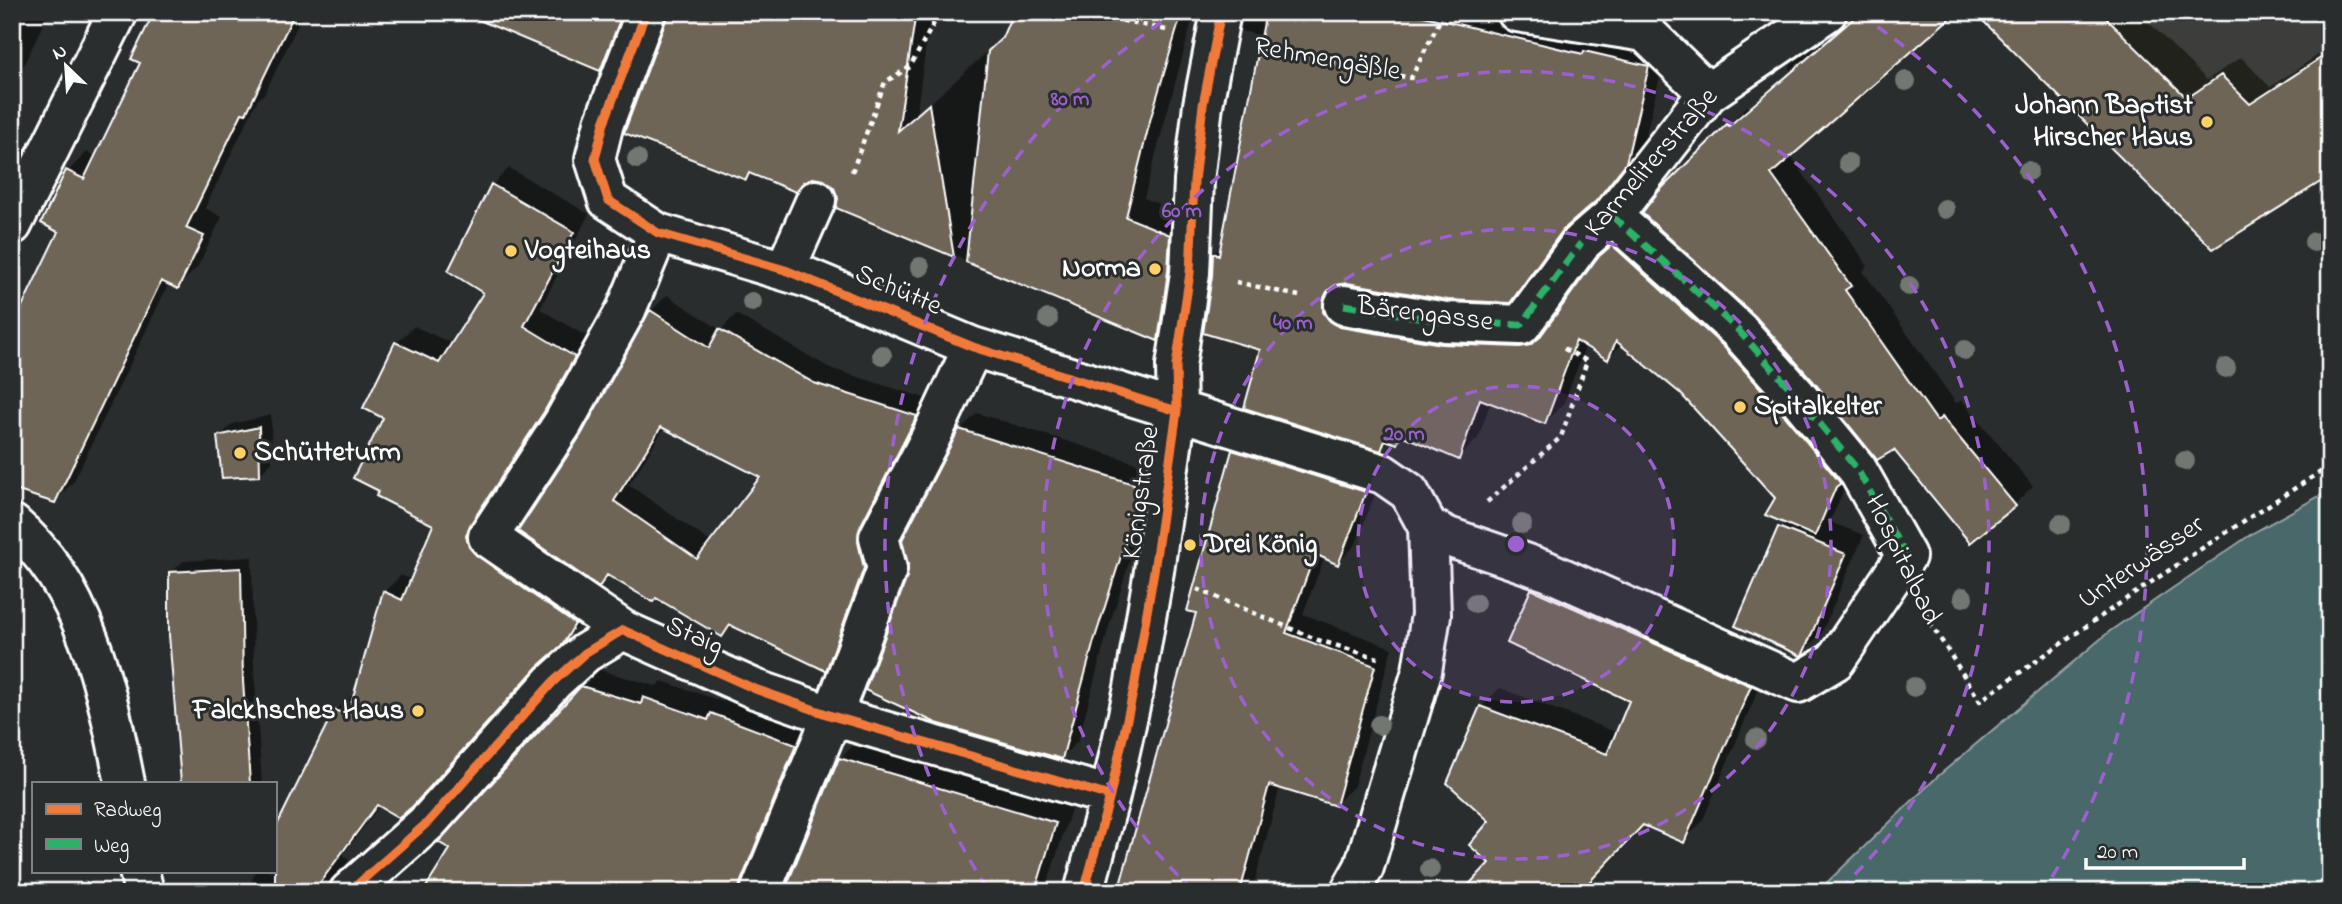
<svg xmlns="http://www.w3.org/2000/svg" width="2342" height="904" font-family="'Indie Flower',sans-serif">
<rect width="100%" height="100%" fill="#2a2d2e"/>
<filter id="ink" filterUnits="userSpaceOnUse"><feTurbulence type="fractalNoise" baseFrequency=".0143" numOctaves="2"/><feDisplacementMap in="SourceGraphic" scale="14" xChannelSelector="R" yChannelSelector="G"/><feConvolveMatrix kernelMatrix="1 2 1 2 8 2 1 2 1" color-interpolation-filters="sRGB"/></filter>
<g filter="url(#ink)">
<path fill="#3e3e3a" d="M 2092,12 L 2330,12 L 2330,176 L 2213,249 L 2030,68 Z"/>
<path fill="#49676a" stroke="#92a4a6" stroke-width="2" d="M 2330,490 L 2330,892 L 1817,892 L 1937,777 L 2110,631 L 2253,533 Z"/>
<path fill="#0007" fill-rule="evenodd" d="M 12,12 L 49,12 L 12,90 Z
M 156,12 L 304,12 L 265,93 L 257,101 L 205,208 L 222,217 L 197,268 L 177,287 L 169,283 L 74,481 L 55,501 L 61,231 L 68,171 L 87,152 L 97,157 L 142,62 Z
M 460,12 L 633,12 L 619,49 L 600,68 Z
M 669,12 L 931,12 L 916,116 L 1005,36 L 1015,12 L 1205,12 L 1196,22 L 1192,21 L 1144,198 L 1188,216 L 1176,320 L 1157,339 L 838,207 L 840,198 L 835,187 L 825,178 L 752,172 L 746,178 Z
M 1244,12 L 1524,12 L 1667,48 L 1644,142 L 1615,179 L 1578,215 L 1529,281 L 1510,301 L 1347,282 L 1341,282 L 1342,294 L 1540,328 L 1549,327 L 1599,259 L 1619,239 L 1853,468 L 1833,515 L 1827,521 L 1864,535 L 1821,634 L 1802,653 L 1779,528 L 1786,522 L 1777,498 L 1681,391 L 1622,344 L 1608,358 L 1586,345 L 1564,403 L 1545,422 L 1491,401 L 1478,438 L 1459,458 L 1404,434 L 1396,442 L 1390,440 L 1381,449 L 1263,349 L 1213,276 L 1214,253 L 1223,245 L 1263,36 L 1241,31 Z
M 1667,12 L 1711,12 L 1668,20 Z
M 1850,12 L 1954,12 L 1790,155 L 1868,266 L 1863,271 L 1956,403 L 1962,400 L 2033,486 L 2014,505 L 1894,447 L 1661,192 L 1747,106 L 1749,108 L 1791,72 L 1790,66 L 1809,46 L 1849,19 Z
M 1977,12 L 2138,12 L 2207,80 L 2241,57 L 2270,87 L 2330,47 L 2330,174 Z
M 509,168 L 589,214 L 540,309 L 591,339 L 561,393 L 486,506 L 591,606 L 580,624 L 562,642 L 380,805 L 343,855 L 349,859 L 345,867 L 344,878 L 353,892 L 246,892 L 256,871 L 275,871 L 275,833 L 335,711 L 353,694 L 356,695 L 384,592 L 401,575 L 412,580 L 435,524 L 381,491 L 386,417 L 397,343 L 414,326 L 453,344 L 486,292 L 492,185 Z
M 667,295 L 721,330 L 736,314 L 830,368 L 931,400 L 879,551 L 841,653 L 825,669 L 732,624 L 722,635 L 656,597 L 609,574 L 599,585 L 583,436 L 651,311 ZM 665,427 L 762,476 L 712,543 L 629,485 Z
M 977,413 L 1159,470 L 1110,623 L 1078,741 L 1062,757 L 909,577 L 910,564 L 960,430 Z
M 271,415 L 272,462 L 259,475 L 219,437 L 232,424 Z
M 1252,433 L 1383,473 L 1356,544 L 1338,563 L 1325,556 L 1303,614 L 1392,648 L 1354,786 L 1336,804 L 1280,787 L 1252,892 L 1120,892 L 1198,612 L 1234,451 Z
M 252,557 L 254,668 L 262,783 L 183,783 L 171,634 L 171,573 L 183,561 Z
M 1551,571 L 1768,667 L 1702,822 L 1683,841 L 1643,823 L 1491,863 L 1491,821 L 1481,707 L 1500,688 L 1618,733 L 1632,700 L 1532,590 Z
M 600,670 L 656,686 L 662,681 L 724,702 L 730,697 L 812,728 L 765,892 L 425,892 L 582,687 Z
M 857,741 L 1072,806 L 1045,892 L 786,892 L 840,759 Z
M 389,886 L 398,892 L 380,892 Z"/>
<path fill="#6e6556" stroke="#fff" stroke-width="2" fill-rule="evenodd" d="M 154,12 L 295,12 L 246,114 L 242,113 L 186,228 L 204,236 L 178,289 L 161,281 L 55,503 L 12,489 L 12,327 L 58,232 L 41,223 L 66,170 L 84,179 L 140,63 L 131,59 Z
M 460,12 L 623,12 L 600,71 Z
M 667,12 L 916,12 L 898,131 L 929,104 L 954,257 L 836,208 L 838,198 L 834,188 L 824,180 L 813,178 L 804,182 L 796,192 L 749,173 L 746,180 L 624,133 L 666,20 Z
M 1013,12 L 1182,12 L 1151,117 L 1126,217 L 1170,235 L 1168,271 L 1158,341 L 966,262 L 988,51 L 1002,38 Z
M 1266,12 L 1407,12 L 1583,54 L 1584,51 L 1649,66 L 1626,163 L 1596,201 L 1563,230 L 1510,303 L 1448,300 L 1347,283 L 1336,285 L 1327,292 L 1323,301 L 1323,312 L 1330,321 L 1340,327 L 1442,344 L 1520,347 L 1530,345 L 1539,338 L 1597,258 L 1612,245 L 1723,346 L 1780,410 L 1839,481 L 1840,484 L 1836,487 L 1815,536 L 1765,515 L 1775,498 L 1680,393 L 1616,341 L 1608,360 L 1576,341 L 1545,424 L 1480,399 L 1459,460 L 1401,435 L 1397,444 L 1385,440 L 1381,451 L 1244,408 L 1260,350 L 1203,333 L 1212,276 L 1213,253 L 1219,255 Z
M 1861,12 L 1957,12 L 1771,174 L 1851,286 L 1845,290 L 1937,421 L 1942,417 L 2016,506 L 1970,543 L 1894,450 L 1877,460 L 1813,381 L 1755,316 L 1642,213 L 1659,191 L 1727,124 L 1729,126 Z
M 1974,12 L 2100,12 L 2187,98 L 2221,75 L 2250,104 L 2330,52 L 2330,176 L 2213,249 Z
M 491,184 L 574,232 L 524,326 L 575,357 L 544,412 L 470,525 L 466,536 L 469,547 L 476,555 L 575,624 L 563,644 L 537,667 L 413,806 L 399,818 L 377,805 L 313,892 L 275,892 L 275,829 L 334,710 L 348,715 L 383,591 L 402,600 L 433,525 L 376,496 L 379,491 L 353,478 L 383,418 L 363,408 L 395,342 L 439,363 L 483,293 L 448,271 Z
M 650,310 L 709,348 L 719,329 L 814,383 L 917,416 L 860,527 L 858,542 L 864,568 L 826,671 L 730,625 L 722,637 L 656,598 L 653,602 L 607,575 L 599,587 L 518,531 L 581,435 ZM 661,427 L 760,477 L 697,559 L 614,501 Z
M 259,427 L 260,476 L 222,478 L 217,436 Z
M 959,429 L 1143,487 L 1094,641 L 1062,759 L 936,723 L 865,690 L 907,577 L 908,564 L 902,540 Z
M 1232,450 L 1366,492 L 1338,565 L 1315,554 L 1286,633 L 1375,666 L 1336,806 L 1269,785 L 1240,892 L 1118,892 L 1196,613 L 1187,611 Z
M 1778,527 L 1846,554 L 1803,654 L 1801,656 L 1735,626 Z
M 241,568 L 243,681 L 250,783 L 181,783 L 169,635 L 169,572 Z
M 1531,589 L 1751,686 L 1684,843 L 1643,825 L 1580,892 L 1462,892 L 1489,863 L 1469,845 L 1489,821 L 1447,783 L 1480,706 L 1607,754 L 1629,701 L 1507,643 Z
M 581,686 L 641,704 L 643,697 L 708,720 L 711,713 L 796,745 L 740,884 L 739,892 L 423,892 L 450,849 L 438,842 Z
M 839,758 L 1056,823 L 1035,892 L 784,892 Z"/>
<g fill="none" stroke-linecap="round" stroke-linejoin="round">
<g stroke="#fff" stroke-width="44">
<path id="minor" d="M 646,12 L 604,123 L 595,159 L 608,200 L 658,233 L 808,278 L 973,347 L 1383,474 L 1409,492 L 1428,527 L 1431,615 L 1422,671 L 1364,867 L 1350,892
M 1517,12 L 1645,32 L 1708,93
M 12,225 L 118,12
M 785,270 L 816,200
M 1344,305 L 1446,322 L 1521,325 L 1581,243 L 1612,216 L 1708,93 L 1827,12
M 12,524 C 87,586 107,693 125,783
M 1428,527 L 1448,537 L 1547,571 L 1798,683 L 1835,661 L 1906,556 L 1857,469 L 1797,396 L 1739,331 L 1682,278 L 1612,216
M 623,630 L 488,537 L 563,423 L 626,310 L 658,233
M 139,871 L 144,892
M 349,892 L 428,822 L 553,682 L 585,653 L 623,630 L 755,689 L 832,716 L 1110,796
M 760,892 L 832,716 L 887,569 L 879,537 L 930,439 L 973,347
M 1084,892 L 1110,796 L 1134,688 L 1154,571 L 1177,411 L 1176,366 L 1190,273 L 1194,181 L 1203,105 L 1221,12"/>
</g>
<path stroke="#fff" stroke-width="4.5" stroke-dasharray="5 5" stroke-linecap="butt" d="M 1083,12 L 1171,31
M 1262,49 L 1411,78 L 1444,12
M 852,172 L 885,82 L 910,67 L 940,12
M 1236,282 L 1299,296
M 1487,502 L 1561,437 L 1587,361 L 1561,347
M 1197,589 L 1318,640 L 1378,658
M 1926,613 L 1929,621 L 1980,701 C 2094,619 2211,541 2330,466"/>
<use href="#minor" stroke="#2a2d2e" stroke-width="38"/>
<path stroke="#2db169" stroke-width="7" stroke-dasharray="14 7" stroke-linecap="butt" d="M 1612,216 L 1682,278 L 1739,331 L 1797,396 L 1857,469 L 1906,556
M 1344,305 L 1446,322 L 1521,325 L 1581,243"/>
<g stroke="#2a2d2e" stroke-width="13">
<path id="cycleway" d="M 646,12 L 604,123 L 595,159 L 608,200 L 658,233 L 785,270 L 973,347 L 1177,411
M 349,892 L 428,822 L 553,682 L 585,653 L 623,630 L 755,689 L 832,716 L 1110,796
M 1084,892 L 1110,796 L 1134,688 L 1154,571 L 1177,411 L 1176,366 L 1190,273 L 1194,181 L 1203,105 L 1221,12"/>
</g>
<use href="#cycleway" stroke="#f17a3a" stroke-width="9"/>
</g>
<g fill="#727772">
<circle cx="1906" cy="81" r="10"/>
<circle cx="637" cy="159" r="10"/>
<circle cx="1848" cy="163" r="10"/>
<circle cx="2028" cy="171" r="10"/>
<circle cx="1945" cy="209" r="10"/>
<circle cx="2314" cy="242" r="10"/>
<circle cx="920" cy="267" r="10"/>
<circle cx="1909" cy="286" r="10"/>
<circle cx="752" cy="302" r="10"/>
<circle cx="1048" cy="319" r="10"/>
<circle cx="1965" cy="350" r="10"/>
<circle cx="882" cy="355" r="10"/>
<circle cx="2226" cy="368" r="10"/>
<circle cx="2185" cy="461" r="10"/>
<circle cx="1522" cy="524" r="10"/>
<circle cx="2061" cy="524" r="10"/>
<circle cx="1963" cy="597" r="10"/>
<circle cx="1475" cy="603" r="10"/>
<circle cx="1914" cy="687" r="10"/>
<circle cx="1379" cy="725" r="10"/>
<circle cx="1756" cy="739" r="10"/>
<circle cx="1430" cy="869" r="10"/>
</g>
</g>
<circle cx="1516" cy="544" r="158" fill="#9c61cf" fill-opacity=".12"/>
<g fill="none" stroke="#9c61cf" stroke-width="3.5" stroke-dasharray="12 9">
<circle cx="1516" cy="544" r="158"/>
<circle cx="1516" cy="544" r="315"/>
<path d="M1193 890A473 473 0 1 1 1839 890"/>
<path d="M987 888A631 631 0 0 1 1172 15M1860 15A631 631 0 0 1 2045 888"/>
</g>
<g fill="#ffd166" stroke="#2a2d2e" stroke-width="2.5">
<circle cx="2207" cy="122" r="7"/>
<circle cx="511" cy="251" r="7"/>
<circle cx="1155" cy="269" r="7"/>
<circle cx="1740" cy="407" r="7"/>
<circle cx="240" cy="453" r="7"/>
<circle cx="1190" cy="545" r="7"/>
<circle cx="418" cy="711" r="7"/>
</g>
<g text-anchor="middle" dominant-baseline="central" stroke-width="6" stroke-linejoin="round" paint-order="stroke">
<g font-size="28" fill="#fff" stroke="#2a2d2e">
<text transform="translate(1327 60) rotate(10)">Rehmengäßle</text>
<text transform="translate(1652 163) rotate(-49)">Karmeliterstraße</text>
<text transform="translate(898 291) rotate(23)">Schütte</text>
<text transform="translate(1425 315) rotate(7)">Bärengasse</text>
<text transform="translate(1142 493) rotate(-82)">Königstraße</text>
<text transform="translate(1902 560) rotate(64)">Hospitalbad</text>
<text transform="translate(2142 563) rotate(-34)">Unterwässer</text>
<text transform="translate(694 637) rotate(24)">Staig</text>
</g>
<g font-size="28" font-weight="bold" fill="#fff" stroke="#2a2d2e" text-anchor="start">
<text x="2193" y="106" text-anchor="end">Johann Baptist<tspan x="2193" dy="32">Hirscher Haus</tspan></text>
<text x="525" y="251">Vogteihaus</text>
<text x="1141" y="269" text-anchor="end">Norma</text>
<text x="1754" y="407">Spitalkelter</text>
<text x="254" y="453">Schütteturm</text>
<text x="1204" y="545">Drei König</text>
<text x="404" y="711" text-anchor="end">Falckhsches Haus</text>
</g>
</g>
<circle cx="1516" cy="544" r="10" fill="#9c61cf" stroke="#2a2d2e" stroke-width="3.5"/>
<g font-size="21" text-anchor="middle" font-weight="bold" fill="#9c61cf" stroke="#2a2d2e" stroke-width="6" stroke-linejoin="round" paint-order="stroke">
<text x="1070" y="105">80 m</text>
<text x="1182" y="217">60 m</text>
<text x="1293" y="329">40 m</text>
<text x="1404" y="440">20 m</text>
</g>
<rect width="2342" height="904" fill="none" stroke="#2a2d2e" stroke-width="42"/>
<rect x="21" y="21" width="2300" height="862" fill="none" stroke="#fff" stroke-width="2.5" filter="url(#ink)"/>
<rect x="32" y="782" width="245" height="91" fill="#2a2d2e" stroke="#7f8182" stroke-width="2"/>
<rect x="46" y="804" width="35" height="10" fill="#f17a3a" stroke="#7f8182" stroke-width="2"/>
<text x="94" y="816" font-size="21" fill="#ffffff">Radweg</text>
<rect x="46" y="839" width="35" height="10" fill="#2db169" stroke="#7f8182" stroke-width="2"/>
<text x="94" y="852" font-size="21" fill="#ffffff">Weg</text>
<g transform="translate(66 66) rotate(335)" stroke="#2a2d2e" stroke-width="5" paint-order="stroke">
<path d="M0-5L12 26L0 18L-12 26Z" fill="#ffffff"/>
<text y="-10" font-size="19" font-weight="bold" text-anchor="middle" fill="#ffffff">N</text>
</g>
<path d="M2086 858v10h158v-10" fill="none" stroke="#ffffff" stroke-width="3.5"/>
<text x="2097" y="858" font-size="21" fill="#ffffff" stroke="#2a2d2e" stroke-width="5" paint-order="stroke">20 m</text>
</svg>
